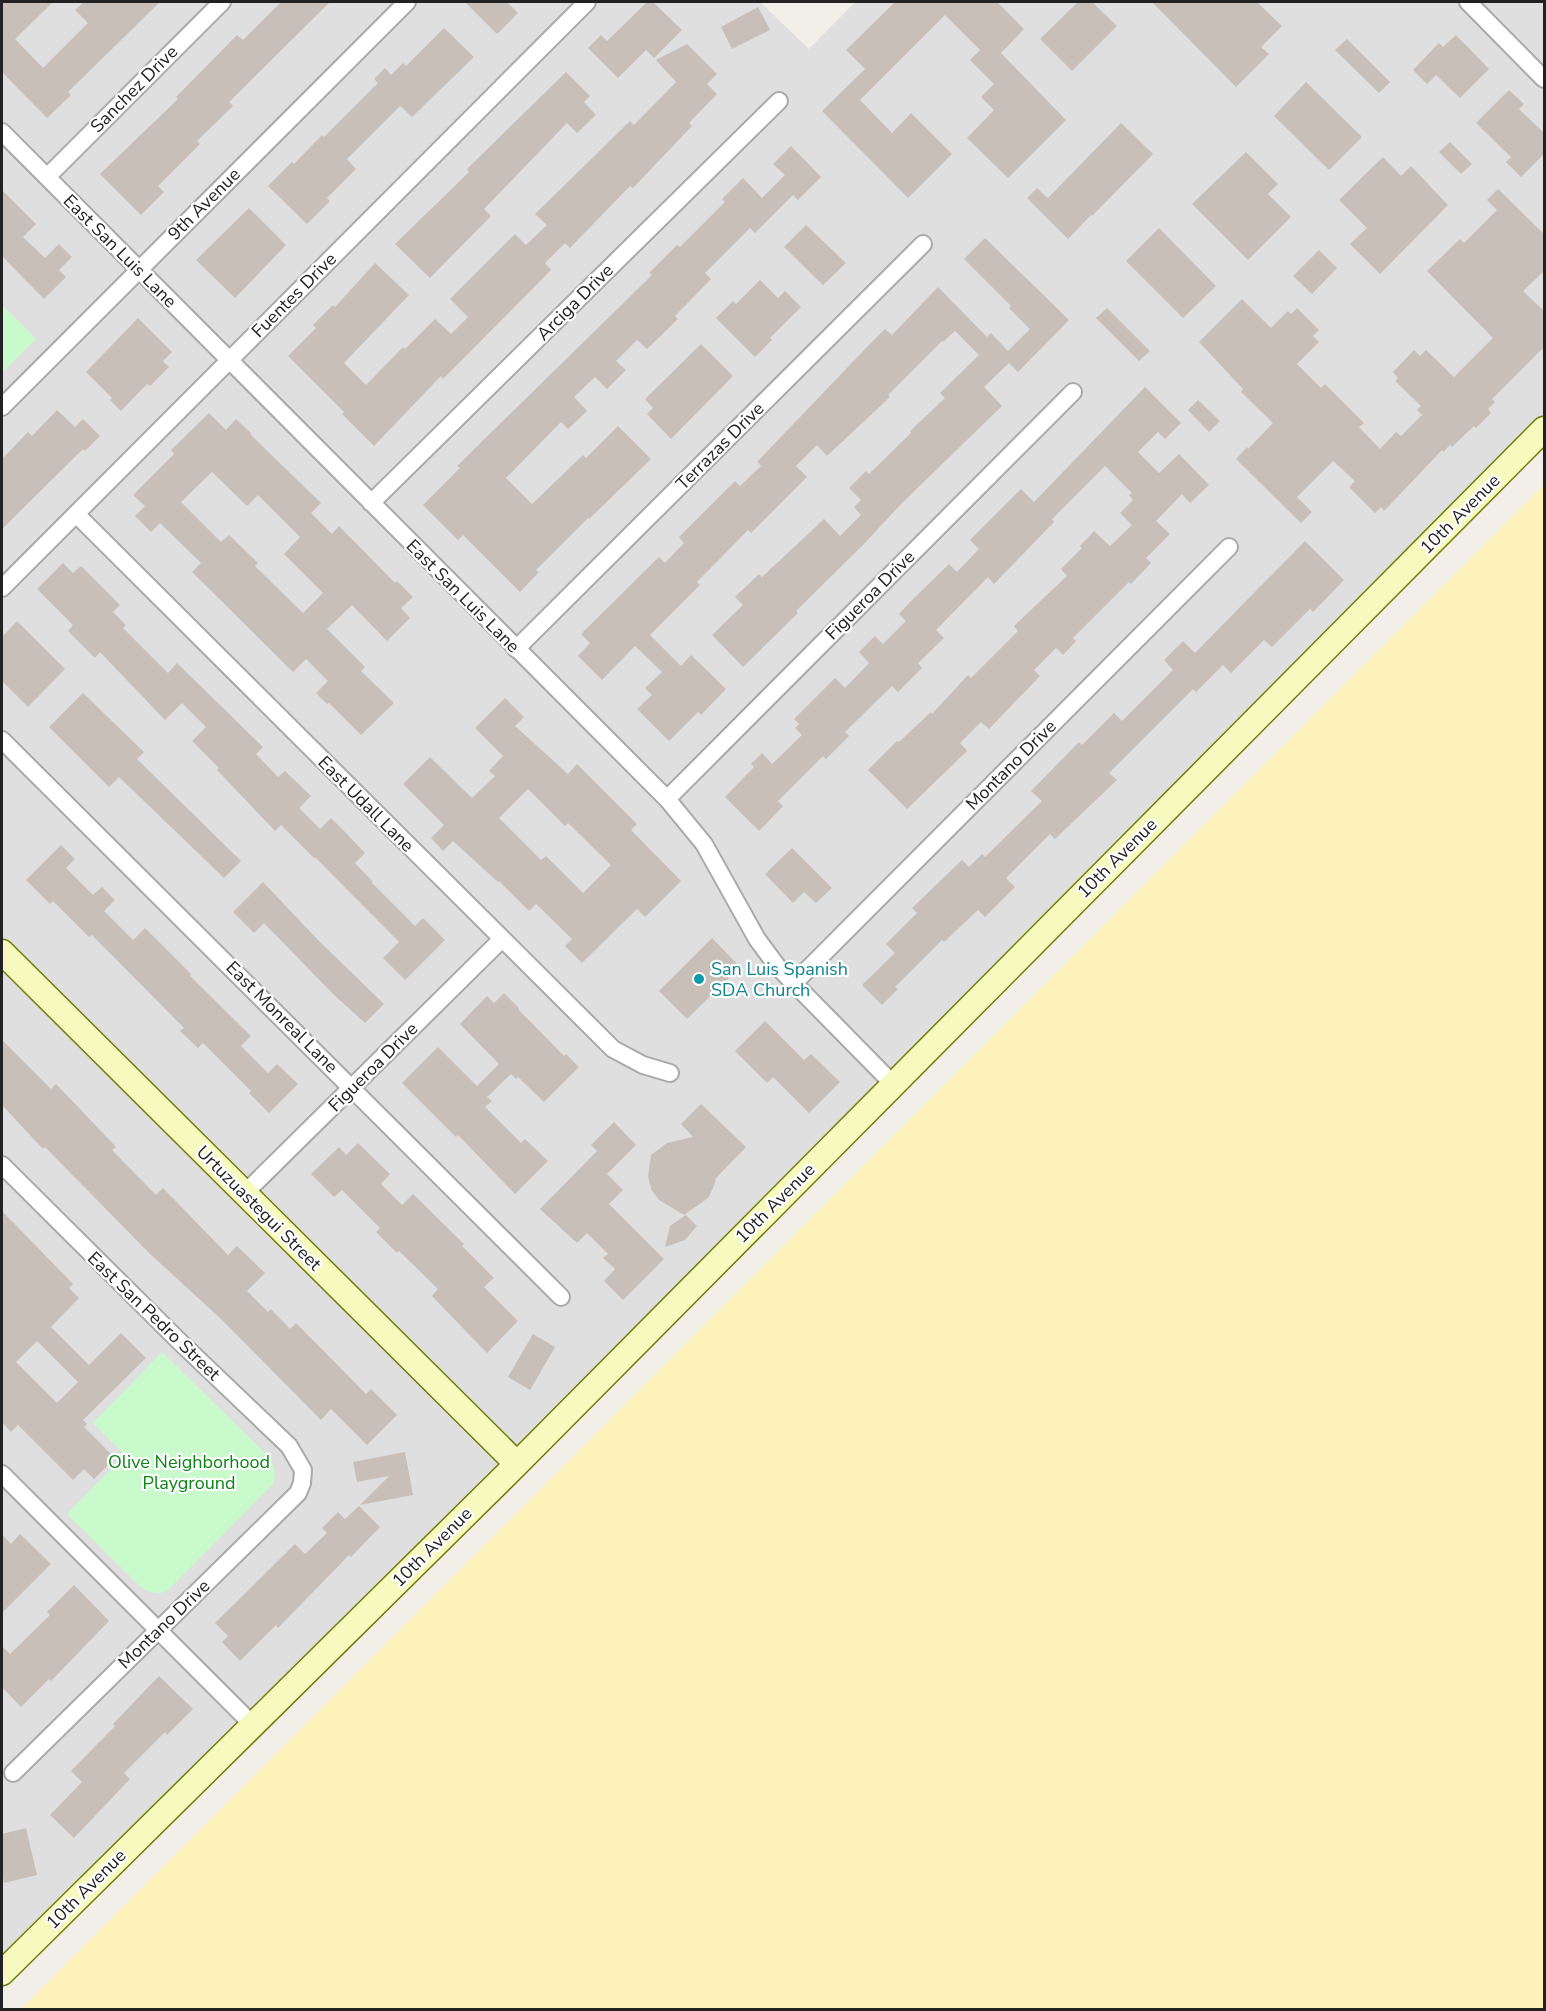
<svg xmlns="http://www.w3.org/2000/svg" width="1546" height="2011" font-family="'Nunito Sans',sans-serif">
<rect width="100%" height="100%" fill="#f2efe9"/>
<path fill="#e0dfdf" d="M 2,2 L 760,2 L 809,49 L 855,2 L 1544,2 L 1544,429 L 2,1973 Z"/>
<path fill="#fff1ba" d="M 1544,485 L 1544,2009 L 21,2009 Z"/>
<path fill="#c8facc" d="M 2,305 L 36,339 L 2,373 Z
M 162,1352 L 269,1457 C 275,1467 276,1473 273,1484 L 167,1591 C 157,1595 152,1593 142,1588 L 67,1514 L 125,1455 L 93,1423 Z"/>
<path fill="#c7bfb8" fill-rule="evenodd" d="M 2,2 L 53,2 L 15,39 L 43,68 L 88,23 L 75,10 L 84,2 L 160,2 L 68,92 L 71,95 L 47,118 L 2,72 Z
M 281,2 L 330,2 L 229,102 L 233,106 L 197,141 L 200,144 L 158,186 L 164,192 L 141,215 L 100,174 L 178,99 L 176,97 L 237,35 L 243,40 Z
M 465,2 L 507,2 L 518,13 L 497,34 Z
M 647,2 L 653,2 L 682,30 L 654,58 L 646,50 L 618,78 L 588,48 L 601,35 L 607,41 Z
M 895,2 L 997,2 L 1024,29 L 1001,53 L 1066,120 L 1008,178 L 967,138 L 994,110 L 981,97 L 994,84 L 970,60 L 980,50 L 945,15 L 860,100 L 892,133 L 911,113 L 952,154 L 908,198 L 822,111 L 865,69 L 846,50 Z
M 1078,2 L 1092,2 L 1117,26 L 1072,71 L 1040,39 Z
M 1152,2 L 1257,2 L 1282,26 L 1261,47 L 1269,54 L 1236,87 Z
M 758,7 L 770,30 L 732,49 L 721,27 Z
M 444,28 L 474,57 L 412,117 L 400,106 L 347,159 L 356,169 L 327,198 L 330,201 L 307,224 L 268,186 L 292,162 L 294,164 L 322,135 L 324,137 L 378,83 L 374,79 L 385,68 L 391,75 L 403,63 L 406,66 Z
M 1456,35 L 1489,69 L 1460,98 L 1436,75 L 1427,84 L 1413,70 L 1439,43 L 1443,47 Z
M 1347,39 L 1390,82 L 1379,93 L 1335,50 Z
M 687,44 L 717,74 L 707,84 L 717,94 L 689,123 L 692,126 L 633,188 L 630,186 L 570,248 L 565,243 L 545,263 L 551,270 L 443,379 L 441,376 L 374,446 L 342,414 L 344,412 L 288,356 L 316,328 L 313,325 L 333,305 L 335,307 L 375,263 L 409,295 L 344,363 L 366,385 L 403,347 L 405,349 L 435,319 L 451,334 L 468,317 L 450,299 L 515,234 L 526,245 L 547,225 L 535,214 L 630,121 L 634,125 L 676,82 L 656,60 Z
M 566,72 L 590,96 L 584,102 L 596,115 L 577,133 L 567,123 L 484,209 L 491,216 L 430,278 L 395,244 L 469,172 L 467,169 Z
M 1306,82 L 1362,137 L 1329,170 L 1274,116 Z
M 1509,90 L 1524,104 L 1519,109 L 1545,134 L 1545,153 L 1521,177 L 1506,162 L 1511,157 L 1476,123 Z
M 1121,123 L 1153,154 L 1092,216 L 1091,215 L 1068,239 L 1027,198 L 1037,188 L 1048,198 Z
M 1450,142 L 1472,164 L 1461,174 L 1439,152 Z
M 791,146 L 821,177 L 798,200 L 793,195 L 755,233 L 750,228 L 705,273 L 711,279 L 675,316 L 678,319 L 647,349 L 637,340 L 616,361 L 626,370 L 607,389 L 595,377 L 574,397 L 587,411 L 568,429 L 561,422 L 506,478 L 532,504 L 583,455 L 586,458 L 618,426 L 651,459 L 589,519 L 588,518 L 536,570 L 539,572 L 520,592 L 463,535 L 458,540 L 423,505 L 460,468 L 457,466 L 652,275 L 649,273 L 677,245 L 680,247 L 725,202 L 722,199 L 743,178 L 762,198 L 785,175 L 773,164 Z
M 1246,152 L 1278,184 L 1268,194 L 1291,217 L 1248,260 L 1192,204 Z
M 1383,157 L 1401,176 L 1411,166 L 1448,205 L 1380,274 L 1350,244 L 1367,228 L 1339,200 Z
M 1498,189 L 1545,235 L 1545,270 L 1523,291 L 1545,312 L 1545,346 L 1492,399 L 1495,402 L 1488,409 L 1491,413 L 1476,428 L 1474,426 L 1452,447 L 1450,445 L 1443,452 L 1442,450 L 1384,511 L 1381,507 L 1375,513 L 1349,487 L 1355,481 L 1333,461 L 1297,497 L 1312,512 L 1301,523 L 1236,459 L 1247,447 L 1248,449 L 1273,423 L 1241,392 L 1243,389 L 1199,342 L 1242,299 L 1271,328 L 1288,311 L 1291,314 L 1297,308 L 1319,330 L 1313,336 L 1319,342 L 1297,364 L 1321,388 L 1325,384 L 1364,423 L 1359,427 L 1380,449 L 1396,432 L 1401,436 L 1422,415 L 1417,410 L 1421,406 L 1395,381 L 1398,378 L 1393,372 L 1414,350 L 1420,356 L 1426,350 L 1454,377 L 1493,338 L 1427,271 L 1460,239 L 1464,243 L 1497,210 L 1487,200 Z
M 2,190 L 36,224 L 23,237 L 45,258 L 59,244 L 72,257 L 59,270 L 66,277 L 44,299 L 2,256 Z
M 249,208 L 286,245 L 235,298 L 196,260 Z
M 806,225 L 846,263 L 823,285 L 784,247 Z
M 1159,228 L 1216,286 L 1183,318 L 1126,261 Z
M 985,238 L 1069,320 L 1018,372 L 1009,363 L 984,387 L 1002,406 L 900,505 L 864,544 L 796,611 L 798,613 L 743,667 L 712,635 L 743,605 L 735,597 L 759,574 L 762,577 L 824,519 L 840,536 L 861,515 L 854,507 L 861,500 L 849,488 L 866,471 L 869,474 L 911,433 L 910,431 L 945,398 L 940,393 L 979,355 L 955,331 L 943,342 L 942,341 L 888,395 L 890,397 L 827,456 L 817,445 L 796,466 L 807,477 L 751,533 L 748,530 L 697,582 L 700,585 L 650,635 L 681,666 L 691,655 L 726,689 L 701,715 L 698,712 L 669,741 L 637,709 L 652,695 L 645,688 L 662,672 L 635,646 L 602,680 L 578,656 L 590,643 L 581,634 L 659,557 L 665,563 L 684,543 L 679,537 L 735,481 L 740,486 L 761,466 L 757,462 L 867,347 L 885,329 L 892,335 L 938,287 L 987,337 L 991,333 L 1008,351 L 1030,329 L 1009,308 L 1011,306 L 964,259 Z
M 1319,250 L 1337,268 L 1312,294 L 1293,276 Z
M 760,280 L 778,298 L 785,291 L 801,307 L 770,338 L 772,340 L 755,357 L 716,318 L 733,301 L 736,304 Z
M 1107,308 L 1150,351 L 1139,361 L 1096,318 Z
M 138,318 L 172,352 L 163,361 L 169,367 L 150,386 L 147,384 L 121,411 L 110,400 L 112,398 L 86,372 Z
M 701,344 L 733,376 L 671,439 L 647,414 L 653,408 L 645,399 Z
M 1145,387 L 1181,423 L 1165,439 L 1158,432 L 1138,452 L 1159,473 L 1179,454 L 1209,485 L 1190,503 L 1182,494 L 1156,521 L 1170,534 L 1146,558 L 1151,563 L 1131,584 L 1129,582 L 1073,638 L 1076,641 L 1063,655 L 1056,648 L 1034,670 L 1040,676 L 989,729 L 981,722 L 960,743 L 967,751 L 907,809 L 868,770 L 897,741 L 899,742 L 931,712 L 932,714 L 968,675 L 971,678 L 1018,631 L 1014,626 L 1067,576 L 1061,569 L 1082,548 L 1080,546 L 1094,531 L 1110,546 L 1132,525 L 1120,513 L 1133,500 L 1129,495 L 1132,493 L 1105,466 L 1052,519 L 1054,522 L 994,584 L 988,577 L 936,630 L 944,638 L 918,663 L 922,668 L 898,692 L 892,686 L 845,732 L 849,736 L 826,759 L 823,756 L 778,801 L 783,806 L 759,831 L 725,797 L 754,767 L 751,764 L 762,753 L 772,764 L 802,735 L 795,728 L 799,724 L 794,719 L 835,678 L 845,688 L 869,663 L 859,652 L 875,636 L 883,644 L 906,621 L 899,614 L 909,603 L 949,564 L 957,572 L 979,549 L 970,540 L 1021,489 L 1034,502 Z
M 1198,400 L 1220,421 L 1209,432 L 1188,410 Z
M 57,410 L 75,427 L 83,419 L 100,436 L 85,451 L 83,449 L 2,529 L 2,459 L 28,432 L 32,436 Z
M 209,413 L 226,430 L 236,419 L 251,433 L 250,434 L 321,503 L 311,513 L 332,534 L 339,526 L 395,583 L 397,581 L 413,597 L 401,608 L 410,618 L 387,641 L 352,605 L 327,629 L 365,667 L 361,671 L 394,703 L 361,735 L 329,703 L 327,704 L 316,693 L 328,681 L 306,659 L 293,672 L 192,572 L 201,563 L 160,523 L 151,532 L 135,516 L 145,506 L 133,495 L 174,454 L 171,450 ZM 212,472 L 247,506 L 258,495 L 300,537 L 284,554 L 323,593 L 303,613 L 255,566 L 258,563 L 229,535 L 221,542 L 181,502 Z
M 1305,541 L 1344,580 L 1313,612 L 1310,609 L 1272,647 L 1264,640 L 1231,673 L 1223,665 L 1196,692 L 1193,689 L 1109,773 L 1117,780 L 1055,839 L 1050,834 L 1006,878 L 1015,887 L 985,917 L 978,910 L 944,942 L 942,940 L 895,987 L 898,989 L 882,1005 L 862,985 L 895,953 L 886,944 L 917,913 L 912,908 L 962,860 L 969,867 L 982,854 L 985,857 L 1042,801 L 1031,791 L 1079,742 L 1082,745 L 1114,713 L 1122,721 L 1173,670 L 1164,660 L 1183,641 L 1195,653 Z
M 63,563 L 73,573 L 81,566 L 120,605 L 113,612 L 126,625 L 123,628 L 168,673 L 177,663 L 263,747 L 256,754 L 278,777 L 285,771 L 311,796 L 299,808 L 320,829 L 331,818 L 343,830 L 365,853 L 355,863 L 373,882 L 372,883 L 415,926 L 423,918 L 445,940 L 405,980 L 383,958 L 399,942 L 315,857 L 314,858 L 281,825 L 275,831 L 217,770 L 219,768 L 192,741 L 206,727 L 182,703 L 165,720 L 100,652 L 95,658 L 68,631 L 73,625 L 37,589 Z
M 17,621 L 65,669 L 28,707 L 2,681 L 2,637 Z
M 83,693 L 144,752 L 137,759 L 241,861 L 224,878 L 119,777 L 109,787 L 49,727 Z
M 505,698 L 524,717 L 515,726 L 568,774 L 577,764 L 637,824 L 631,830 L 681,881 L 645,917 L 637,909 L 582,963 L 565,946 L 572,939 L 536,904 L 529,911 L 499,881 L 498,882 L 453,841 L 443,851 L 431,838 L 444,825 L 403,784 L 430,757 L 472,798 L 495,776 L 489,771 L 503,756 L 475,728 ZM 528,789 L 565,826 L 568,823 L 611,865 L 583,893 L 546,856 L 541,860 L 499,818 Z
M 61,845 L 75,859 L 66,868 L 93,895 L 102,887 L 115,900 L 104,911 L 133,940 L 145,928 L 191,974 L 190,976 L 251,1036 L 241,1046 L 268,1073 L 277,1064 L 298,1084 L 269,1113 L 249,1093 L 251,1091 L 203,1043 L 198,1048 L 180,1031 L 184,1028 L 92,935 L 89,937 L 53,901 L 50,904 L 26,880 Z
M 792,848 L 832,888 L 816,903 L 804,892 L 793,903 L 765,874 Z
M 263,882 L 318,940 L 384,1004 L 365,1023 L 333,994 L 264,923 L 254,933 L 233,912 Z
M 712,938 L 740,967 L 687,1019 L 659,991 Z
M 504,993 L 519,1008 L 518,1009 L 564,1056 L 566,1054 L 579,1067 L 544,1102 L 518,1077 L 516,1079 L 511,1074 L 487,1097 L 492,1101 L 485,1107 L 521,1143 L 525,1139 L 548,1161 L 515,1194 L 458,1135 L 456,1137 L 402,1083 L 438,1047 L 477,1086 L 499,1064 L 460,1024 L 487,996 L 494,1003 Z
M 765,1021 L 804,1060 L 811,1054 L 840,1082 L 809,1113 L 773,1077 L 767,1083 L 735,1051 Z
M 2,1040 L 51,1089 L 56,1084 L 81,1110 L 116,1147 L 112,1150 L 156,1195 L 163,1188 L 228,1255 L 237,1246 L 265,1273 L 247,1291 L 268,1312 L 271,1309 L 290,1329 L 296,1323 L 366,1394 L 371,1389 L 397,1415 L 367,1445 L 331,1409 L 321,1420 L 220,1318 L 149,1253 L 45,1147 L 43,1149 L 2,1105 Z
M 701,1104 L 746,1147 L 716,1178 L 714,1186 L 708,1198 L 684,1215 L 659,1200 L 651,1189 L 648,1176 L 651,1155 L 667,1143 L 693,1137 L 681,1124 Z
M 614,1122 L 636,1145 L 607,1174 L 623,1190 L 609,1204 L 664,1259 L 623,1300 L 604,1281 L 615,1269 L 603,1258 L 608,1254 L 587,1233 L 577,1243 L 540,1209 L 597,1151 L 591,1145 Z
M 358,1143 L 390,1174 L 381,1184 L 402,1205 L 413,1194 L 464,1244 L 462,1246 L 494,1278 L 484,1287 L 518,1321 L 487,1353 L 432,1296 L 438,1289 L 399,1251 L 397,1253 L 376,1232 L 380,1228 L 342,1190 L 334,1197 L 311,1174 L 339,1147 L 346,1155 Z
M 2,1211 L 73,1284 L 69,1288 L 79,1298 L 51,1327 L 89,1365 L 121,1333 L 146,1358 L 83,1420 L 87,1424 L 84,1427 L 115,1458 L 94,1479 L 84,1469 L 73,1480 L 18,1425 L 11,1432 L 2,1422 ZM 37,1341 L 78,1382 L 57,1403 L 16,1362 Z
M 686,1215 L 697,1226 L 685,1240 L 665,1247 L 670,1226 Z
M 533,1334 L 555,1347 L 530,1390 L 508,1377 Z
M 405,1452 L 413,1495 L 360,1505 L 389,1476 L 357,1482 L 353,1462 Z
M 359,1506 L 380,1527 L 351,1557 L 349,1555 L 278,1628 L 276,1625 L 240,1661 L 222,1642 L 228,1636 L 215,1623 L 295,1544 L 305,1554 L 327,1533 L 322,1528 L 338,1512 L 345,1519 Z
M 2,1534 L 11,1544 L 20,1534 L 51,1564 L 2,1613 Z
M 74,1585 L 109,1621 L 51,1681 L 49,1679 L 21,1707 L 2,1687 L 2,1646 L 10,1654 L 50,1615 L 47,1612 Z
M 159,1676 L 193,1709 L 167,1735 L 165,1732 L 124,1773 L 130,1779 L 74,1838 L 50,1815 L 82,1782 L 71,1771 L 115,1726 L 113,1724 Z
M 26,1828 L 37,1875 L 4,1883 L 2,1871 L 2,1834 Z"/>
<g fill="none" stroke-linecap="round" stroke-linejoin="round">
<g stroke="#a9a9a9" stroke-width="20">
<path id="street" d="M 1468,2 L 1544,79
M 2,132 L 667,799 L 704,844 L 757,939 L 777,966 L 893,1084
M 47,177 L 222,2
M 2,407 L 407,2
M 371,503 L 779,101
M 76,514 L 613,1049 L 643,1065 L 670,1073
M 2,588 L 587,2
M 516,649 L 923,244
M 2,740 L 561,1297
M 667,799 L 1073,392
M 794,983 L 1229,547
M 2,1165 L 179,1341 L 289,1446 L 303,1470 L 302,1483 L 298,1493 L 13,1773
M 244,1194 L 502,939
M 2,1474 L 253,1725"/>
</g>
<g stroke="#707d05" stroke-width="27">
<path id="secondary" d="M 2,952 L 517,1464
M 2,1973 L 517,1464 L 1544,429"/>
</g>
<use href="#street" stroke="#fff" stroke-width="16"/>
<use href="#secondary" stroke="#f7fabf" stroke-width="24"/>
</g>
<circle fill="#0f9aa8" stroke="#fff" stroke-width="2" cx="699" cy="979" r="6"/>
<g text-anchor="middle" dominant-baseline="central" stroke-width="4.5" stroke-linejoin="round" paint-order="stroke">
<g font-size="18" fill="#222" stroke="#fff">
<text transform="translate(134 89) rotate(-45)">Sanchez Drive</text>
<text transform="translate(204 204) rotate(-45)">9th Avenue</text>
<text transform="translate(120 251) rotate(45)">East San Luis Lane</text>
<text transform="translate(294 295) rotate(-45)">Fuentes Drive</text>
<text transform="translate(575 302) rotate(-45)">Arciga Drive</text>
<text transform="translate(720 446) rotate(-45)">Terrazas Drive</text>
<text transform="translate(1460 514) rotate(-45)">10th Avenue</text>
<text transform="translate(870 595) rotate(-45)">Figueroa Drive</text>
<text transform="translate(463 596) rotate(45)">East San Luis Lane</text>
<text transform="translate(1011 765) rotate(-45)">Montano Drive</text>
<text transform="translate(366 804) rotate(45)">East Udall Lane</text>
<text transform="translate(1117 858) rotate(-45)">10th Avenue</text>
<text transform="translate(282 1017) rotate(45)">East Monreal Lane</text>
<text transform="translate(373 1067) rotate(-45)">Figueroa Drive</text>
<text transform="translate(775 1203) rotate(-45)">10th Avenue</text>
<text transform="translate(259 1208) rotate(45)">Urtuzuastegui Street</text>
<text transform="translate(154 1316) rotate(44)">East San Pedro Street</text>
<text transform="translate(432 1547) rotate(-45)">10th Avenue</text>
<text transform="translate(164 1624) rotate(-44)">Montano Drive</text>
<text transform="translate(86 1889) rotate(-45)">10th Avenue</text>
</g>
<g font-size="18" fill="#0d838f" stroke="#fff" text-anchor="start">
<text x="711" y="969">San Luis Spanish<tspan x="711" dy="21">SDA Church</tspan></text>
</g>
<g font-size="18" fill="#0c8416" stroke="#fff">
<text x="189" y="1462">Olive Neighborhood<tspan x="189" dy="21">Playground</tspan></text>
</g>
</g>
<rect width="1546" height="2011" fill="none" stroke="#222222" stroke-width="6"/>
</svg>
